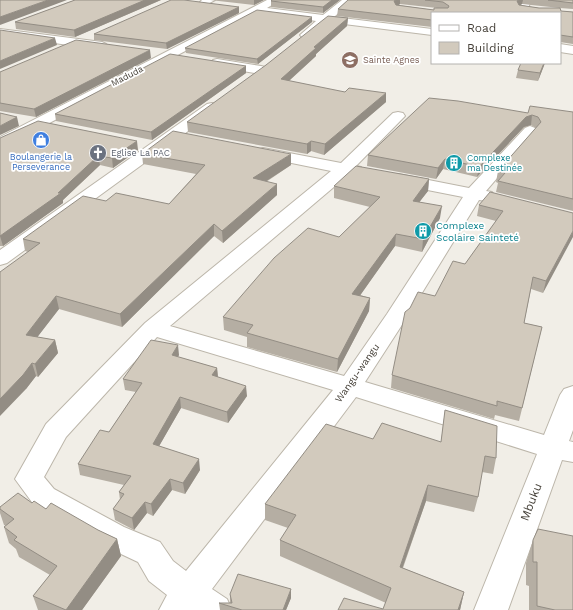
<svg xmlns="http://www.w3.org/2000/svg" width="573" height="610" font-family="'Work Sans',sans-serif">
<rect width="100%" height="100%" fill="#f1eee7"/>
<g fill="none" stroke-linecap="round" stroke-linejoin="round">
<g stroke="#bcb6aa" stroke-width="2">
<path id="street" d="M 202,0 L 215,0 L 204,6 L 199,3 Z
M 267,0 L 280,0 L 267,8 L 323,15 L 342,0 L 353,0 L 334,17 L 432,29 L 432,35 L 328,22 C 321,28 312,40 302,37 L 300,35 L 316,21 L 259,12 L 6,146 L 0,148 L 0,137 Z
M 522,0 L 532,0 L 525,13 L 515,13 Z
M 0,29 L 102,42 L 106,44 L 108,46 L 106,48 L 102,50 L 0,35 Z
M 560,44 L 573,46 L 573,54 L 560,52 Z
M 217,59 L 261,66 L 265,67 L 267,70 L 265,73 L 261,74 L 213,66 L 211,63 L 213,60 Z
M 212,103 L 217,104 L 219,107 L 217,110 L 7,263 L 0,265 L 0,250 L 207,104 Z
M 398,112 L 403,113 L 405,116 L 356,166 L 361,167 L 363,171 L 361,175 L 355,176 L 348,175 L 170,326 L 344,376 L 387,314 L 463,197 L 392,183 L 389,179 L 392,175 L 398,174 L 469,188 L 525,128 L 530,126 L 535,128 L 538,131 L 535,134 L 486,191 L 492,192 L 495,196 L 492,200 L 486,201 L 479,200 L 409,314 L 365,382 L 544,435 L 560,395 L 564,389 L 573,386 L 573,430 L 569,441 L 573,442 L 573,462 L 562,460 L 508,610 L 474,610 L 537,454 L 356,397 L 212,589 L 227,599 L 232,610 L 159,610 L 167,595 L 149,581 L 138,562 L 102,545 L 34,505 L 15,479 L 46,424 L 145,323 L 331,171 L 257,156 L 255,153 L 257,150 L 263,148 L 341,163 L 393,113 ZM 157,337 L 333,390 L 186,571 L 173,561 L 160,542 L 124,527 L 54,489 L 44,477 L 66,437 Z"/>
</g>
<use href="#street" fill="#fff" fill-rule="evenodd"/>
</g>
<path fill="#b5aea3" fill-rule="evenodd" d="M 75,0 L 161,0 L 75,37 L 16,29 L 15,22 Z
M 210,0 L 264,0 L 254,5 Z
M 272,0 L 340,0 L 323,13 L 271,7 L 271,1 Z
M 348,0 L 573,0 L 573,9 L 560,8 L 561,11 L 573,12 L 573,44 L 560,42 L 560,13 L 432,13 L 432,27 L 337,16 L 338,9 ZM 400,4 L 437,8 L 434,10 L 398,5 ZM 522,4 L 560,8 L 539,8 L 520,5 Z
M 239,7 L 239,13 L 167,49 L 94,40 L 94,34 Z
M 312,17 L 312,22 L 258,64 L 186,53 L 185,48 Z
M 348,18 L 347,26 L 316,54 L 316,56 L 289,81 L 386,102 L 324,155 L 311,151 L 307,154 L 188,132 L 187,122 Z
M 151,58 L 36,117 L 0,111 L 0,72 Z
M 545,63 L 538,81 L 516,78 L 518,70 Z
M 246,66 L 246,73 L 152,140 L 56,121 L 55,114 Z
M 573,112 L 573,211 L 496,192 L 498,183 L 496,182 L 498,171 L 536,128 L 531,125 L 524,127 L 477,177 L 443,169 L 436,179 L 367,166 L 368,155 L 528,113 Z
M 0,138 L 138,150 L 113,168 L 100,165 L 63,200 L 63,203 L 3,246 L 0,246 Z
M 142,154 L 291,165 L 266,182 L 277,195 L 223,243 L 214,236 L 122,327 L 59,309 L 37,337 L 55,340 L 58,353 L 38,377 L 36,376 L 26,389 L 28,252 L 25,251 L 23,239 L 106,201 L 169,204 L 196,174 L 143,164 Z
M 429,179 L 428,191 L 419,202 L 440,218 L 422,252 L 395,246 L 360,295 L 370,298 L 369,311 L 337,372 L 247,347 L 247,337 L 224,330 L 223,317 L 339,237 L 370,207 L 334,198 L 334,186 Z
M 479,205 L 573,213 L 543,293 L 531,289 L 524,323 L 542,327 L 519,421 L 495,415 L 494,419 L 391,388 L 392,375 L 435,296 L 465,264 L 496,221 L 477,216 Z
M 179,355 L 178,357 L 217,368 L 218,377 L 247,396 L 228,423 L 181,408 L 159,446 L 200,470 L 185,494 L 172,490 L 153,516 L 147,513 L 134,530 L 115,520 L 113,509 L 120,500 L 119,492 L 124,485 L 80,475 L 78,464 L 109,432 L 136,392 L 125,390 L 123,379 Z
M 445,410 L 496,458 L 493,474 L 482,472 L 478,497 L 474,512 L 426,501 L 403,568 L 464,592 L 460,610 L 338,610 L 383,609 L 386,603 L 280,556 L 280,540 L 288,528 L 265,520 L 265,504 L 373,439 L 441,442 Z
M 32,503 L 98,530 L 117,539 L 121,556 L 82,610 L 38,610 L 33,596 L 50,575 L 19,557 L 16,549 L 9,543 L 4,527 L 6,526 L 4,525 L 0,513 L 0,507 Z
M 533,540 L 573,610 L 529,610 L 529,586 L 526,585 L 526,563 Z
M 230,594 L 291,598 L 286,610 L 220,610 L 219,603 L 230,603 Z"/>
<path fill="#938d84" d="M 48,0 L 67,0 L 0,25 L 0,17 Z
M 145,0 L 161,0 L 75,37 L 74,30 Z
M 254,0 L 264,0 L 254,5 Z
M 332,0 L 340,0 L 323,13 L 323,7 Z
M 396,0 L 400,0 L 400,4 L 394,8 L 394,1 Z
M 519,0 L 523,0 L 522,4 L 516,8 L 517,1 Z
M 239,7 L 239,13 L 167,49 L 166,43 Z
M 312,17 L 312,22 L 258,64 L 257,59 Z
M 348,18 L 347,26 L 316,54 L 316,56 L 281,88 L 281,79 L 314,47 Z
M 55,38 L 57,45 L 0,69 L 0,61 Z
M 150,50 L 151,58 L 36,117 L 34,109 Z
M 544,63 L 545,63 L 538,81 L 540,73 Z
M 246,66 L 246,73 L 152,140 L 151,132 Z
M 386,93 L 386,102 L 324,155 L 325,144 Z
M 532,115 L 531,125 L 524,127 L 477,177 L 479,167 L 526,117 Z
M 17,117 L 19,126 L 0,135 L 0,126 Z
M 137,141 L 138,150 L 113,168 L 112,158 Z
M 311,141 L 311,151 L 307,154 L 307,144 Z
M 291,154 L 291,165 L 254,189 L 253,178 Z
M 98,156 L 100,165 L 63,200 L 63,203 L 3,246 L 0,236 L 58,193 Z
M 445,159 L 443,169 L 436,179 L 438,168 Z
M 429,179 L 428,191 L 411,213 L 413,201 Z
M 277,184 L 277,195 L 223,243 L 222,231 Z
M 442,206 L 440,218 L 422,252 L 423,239 Z
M 214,224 L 214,236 L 122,327 L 120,314 Z
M 573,231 L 573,237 L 543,293 L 546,281 Z
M 396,234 L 395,246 L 352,307 L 352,294 Z
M 56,296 L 59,309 L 29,348 L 26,335 Z
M 370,298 L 369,311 L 337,372 L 338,359 Z
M 55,340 L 58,353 L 38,377 L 35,364 Z
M 178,345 L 179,355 L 173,366 L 172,355 Z
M 32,363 L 36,376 L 26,389 L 0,416 L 0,399 Z
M 217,368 L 218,378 L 212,375 Z
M 246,386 L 247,396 L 228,423 L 227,412 Z
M 180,397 L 181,408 L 154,455 L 153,444 Z
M 199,459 L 200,470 L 185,494 L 183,483 Z
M 170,479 L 172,490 L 153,516 L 151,504 Z
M 428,485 L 426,501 L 397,583 L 400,567 Z
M 145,502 L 147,513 L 134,530 L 132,518 Z
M 117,539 L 121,556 L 82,610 L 66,610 Z
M 291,589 L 291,598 L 286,610 L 283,610 Z
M 464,592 L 460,610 L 458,610 Z"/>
<path fill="#d2cabd" stroke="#938d84" d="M 0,0 L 48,0 L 0,17 Z
M 75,0 L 145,0 L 74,30 L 15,22 Z
M 171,0 L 184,0 L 239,7 L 166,43 L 94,34 Z
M 272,0 L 332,0 L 323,7 L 271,1 Z
M 348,0 L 396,0 L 394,1 L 396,5 L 434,10 L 434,8 L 448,8 L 449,6 L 443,2 L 425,0 L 519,0 L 517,1 L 519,5 L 539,8 L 560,8 L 561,11 L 573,12 L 573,37 L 560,35 L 560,13 L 432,13 L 432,20 L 338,9 Z
M 548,0 L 573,0 L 573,3 Z
M 257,10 L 312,17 L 257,59 L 185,48 Z
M 328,16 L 348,18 L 314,47 L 316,48 L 281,79 L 345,92 L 349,88 L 386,93 L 325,144 L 311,141 L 307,144 L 187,122 L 266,65 Z
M 0,30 L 55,38 L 0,61 Z
M 76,40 L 150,50 L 34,109 L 0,103 L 0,72 Z
M 170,54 L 246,66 L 151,132 L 55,114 Z
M 521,63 L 544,63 L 540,73 L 518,70 Z
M 429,98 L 458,101 L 528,113 L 530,106 L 573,112 L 573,199 L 498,181 L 505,173 L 498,171 L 541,122 L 538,117 L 532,115 L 526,117 L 479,167 L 445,159 L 438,168 L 368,155 Z
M 0,113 L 17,117 L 0,126 Z
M 38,121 L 137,141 L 112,158 L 98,156 L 58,193 L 61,193 L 0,236 L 0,138 Z
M 173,131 L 291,154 L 253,178 L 277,184 L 222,231 L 214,224 L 120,314 L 56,296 L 26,335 L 55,340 L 35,364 L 32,363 L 23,375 L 0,399 L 0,272 L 40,243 L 23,239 L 83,196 L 106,201 L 116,193 L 169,204 L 205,165 L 142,154 Z
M 356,166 L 429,179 L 413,201 L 442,206 L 423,239 L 396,234 L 352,294 L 370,298 L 338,359 L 247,333 L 253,325 L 223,317 L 274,258 L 308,228 L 339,237 L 380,197 L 334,186 Z
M 490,192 L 573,213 L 573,231 L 546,281 L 533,277 L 524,323 L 542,327 L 522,408 L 497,401 L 497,406 L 392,375 L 405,312 L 410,308 L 418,292 L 435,296 L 453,261 L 465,264 L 503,211 L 479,205 Z
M 151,340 L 178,345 L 172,355 L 217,368 L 212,375 L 246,386 L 227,412 L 180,397 L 153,444 L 199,459 L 183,483 L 170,479 L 151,504 L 145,502 L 132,518 L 113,509 L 124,494 L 119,492 L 131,476 L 78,464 L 100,430 L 109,432 L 142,383 L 123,379 Z
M 445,410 L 497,426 L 496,458 L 485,456 L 478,497 L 428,485 L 400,567 L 464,592 L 458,610 L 338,610 L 344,598 L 383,609 L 391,588 L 280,540 L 296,515 L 265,504 L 326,424 L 373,439 L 382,423 L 441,442 Z
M 18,493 L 32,503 L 34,501 L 46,509 L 51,503 L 98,530 L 117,539 L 66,610 L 33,596 L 57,566 L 14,540 L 17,537 L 4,527 L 14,519 L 0,509 L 0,507 Z
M 538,529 L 573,536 L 573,610 L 555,610 L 537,606 L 537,562 L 533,562 L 533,540 Z
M 238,574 L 291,589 L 283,610 L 242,610 L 219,603 L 232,603 L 230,594 Z"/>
<defs>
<g id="school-disc" transform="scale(0.9)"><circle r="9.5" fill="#8d6e63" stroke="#fff"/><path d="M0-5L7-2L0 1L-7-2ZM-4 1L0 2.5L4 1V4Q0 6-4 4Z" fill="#fff"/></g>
<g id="shop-disc" transform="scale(0.9)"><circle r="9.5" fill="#3f7fe0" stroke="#fff"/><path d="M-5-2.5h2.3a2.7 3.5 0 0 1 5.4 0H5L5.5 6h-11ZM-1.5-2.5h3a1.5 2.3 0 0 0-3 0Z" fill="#fff"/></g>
<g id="church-disc" transform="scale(0.9)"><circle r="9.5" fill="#6b7280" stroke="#fff"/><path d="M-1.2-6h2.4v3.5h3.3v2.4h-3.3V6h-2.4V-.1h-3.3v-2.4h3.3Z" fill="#fff"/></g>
<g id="building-disc" transform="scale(0.9)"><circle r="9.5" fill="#0f9aa8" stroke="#fff"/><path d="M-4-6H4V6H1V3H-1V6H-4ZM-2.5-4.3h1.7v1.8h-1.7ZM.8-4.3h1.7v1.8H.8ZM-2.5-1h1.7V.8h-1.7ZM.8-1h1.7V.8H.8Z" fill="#fff"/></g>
</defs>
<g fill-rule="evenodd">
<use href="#school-disc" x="350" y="60"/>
<use href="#shop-disc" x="41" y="140"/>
<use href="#church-disc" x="98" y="153"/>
<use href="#building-disc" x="454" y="163"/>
<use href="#building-disc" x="423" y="231"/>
</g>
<g text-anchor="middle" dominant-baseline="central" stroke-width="3.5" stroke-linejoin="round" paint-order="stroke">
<g font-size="9" fill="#785e54" stroke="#fff" text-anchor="start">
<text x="363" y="60">Sainte Agnes</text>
</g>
<g font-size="9" fill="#443f37" stroke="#fff">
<text transform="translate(127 76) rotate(-27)">Maduda</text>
</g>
<g font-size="9" fill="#5b616d" stroke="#fff" text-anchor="start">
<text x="111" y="153">Eglise La PAC</text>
</g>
<g font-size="9" fill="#366cbe" stroke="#fff">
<text x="41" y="157">Boulangerie la<tspan x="41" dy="10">Perseverance</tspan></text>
</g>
<g font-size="9" fill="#0d838f" stroke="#fff" text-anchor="start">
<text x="467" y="158">Complexe<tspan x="467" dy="10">ma Destinée</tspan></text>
</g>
<g font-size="10" fill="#0d838f" stroke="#fff" text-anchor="start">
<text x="436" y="225">Complexe<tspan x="436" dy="12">Scolaire Sainteté</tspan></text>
</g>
<g font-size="10" fill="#443f37" stroke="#fff">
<text transform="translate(357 373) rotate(-55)">Wangu-wangu</text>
</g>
<g font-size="12" fill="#443f37" stroke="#fff">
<text transform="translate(531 502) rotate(-69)">Mbuku</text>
</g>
</g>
<rect x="431" y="12" width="130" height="52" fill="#ffffff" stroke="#b4b2af"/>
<rect x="439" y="25" width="20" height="6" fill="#ffffff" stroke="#b4b2af"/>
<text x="467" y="32" font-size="12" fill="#443f37">Road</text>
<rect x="439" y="42" width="20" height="12" fill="#d2cabd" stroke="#b4b2af"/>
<text x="467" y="52" font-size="12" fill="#443f37">Building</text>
</svg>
